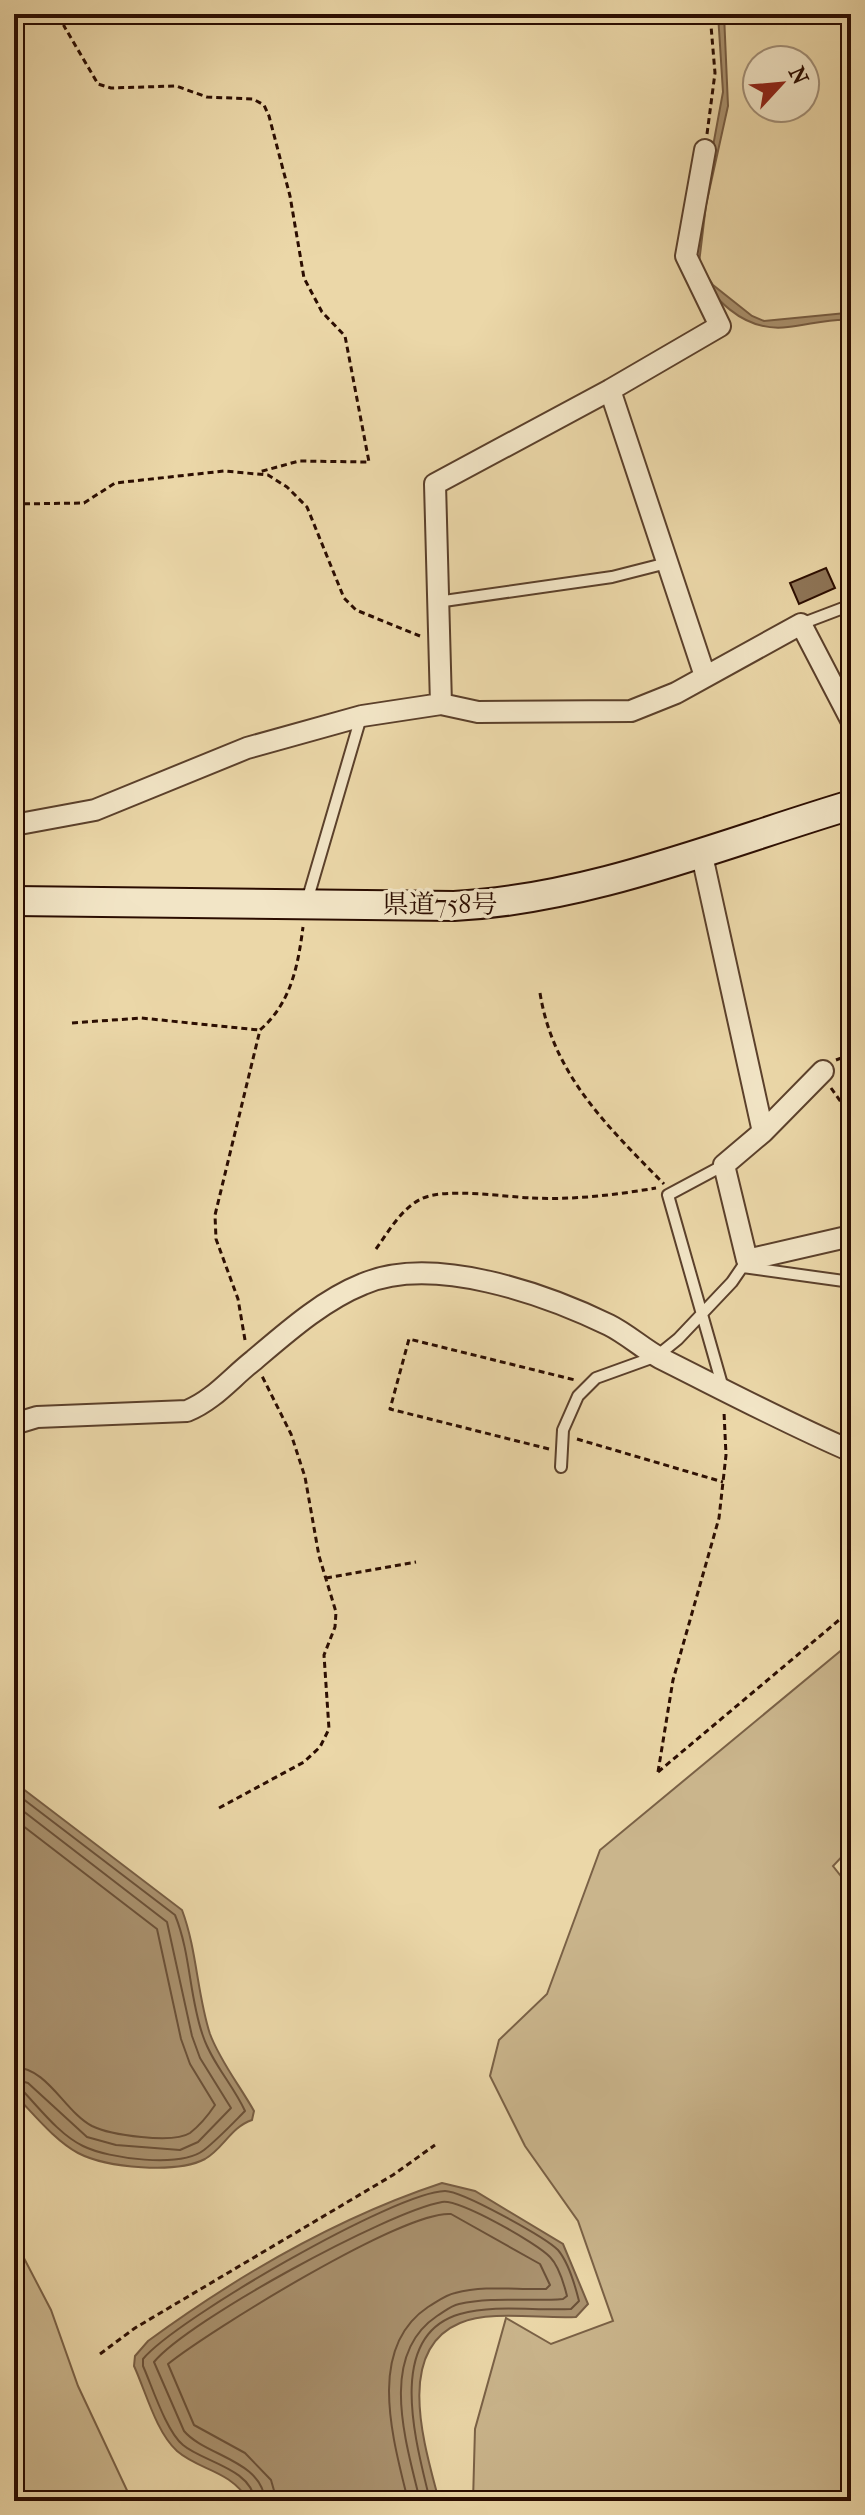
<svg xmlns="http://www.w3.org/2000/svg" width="865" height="2515" font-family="'IM FELL French Canon','Noto Serif JP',serif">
<rect width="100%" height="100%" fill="#ebd7a8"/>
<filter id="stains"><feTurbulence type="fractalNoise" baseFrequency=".0025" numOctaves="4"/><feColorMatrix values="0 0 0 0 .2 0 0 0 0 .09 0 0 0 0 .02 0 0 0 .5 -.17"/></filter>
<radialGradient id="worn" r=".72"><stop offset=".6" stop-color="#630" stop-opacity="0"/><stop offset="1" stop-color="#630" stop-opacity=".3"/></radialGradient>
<path fill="#cab58c" stroke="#7a6146" stroke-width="2" d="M 844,1648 L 851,1659 L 851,1847 L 833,1866 L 851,1889 L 851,2501 L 473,2501 L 475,2429 L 506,2318 L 551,2344 L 613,2321 L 578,2221 L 525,2146 L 490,2076 L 499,2040 L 547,1994 L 600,1850 Z
M 14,2239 L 51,2310 L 78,2386 L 132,2501 L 14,2501 Z"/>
<path fill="#aa926f" stroke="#775d43" stroke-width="2" d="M 718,14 L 724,14 L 728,106 L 706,205 L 699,263 L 713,285 L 752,316 L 764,321 L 846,313 L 851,313 L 851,320 C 830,318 809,325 788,327 C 743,333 710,297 692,260 L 723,92 Z
M 14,1782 L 182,1910 C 197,1950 197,1994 210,2034 C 220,2061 240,2086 254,2111 L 252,2120 C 231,2127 223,2149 205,2159 C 176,2174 107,2168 78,2153 C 54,2140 33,2113 14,2094 Z
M 442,2183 L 475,2191 L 563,2244 L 588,2304 L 576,2317 C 542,2319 490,2310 460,2323 C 393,2351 426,2450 439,2501 L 249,2501 C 229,2469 200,2471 177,2451 C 156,2432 146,2392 134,2366 L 135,2356 L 148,2341 C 237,2276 336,2218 442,2183 Z"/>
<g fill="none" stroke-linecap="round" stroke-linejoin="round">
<path stroke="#6a5038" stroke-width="2" d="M 14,1792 L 175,1915 C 191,1954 189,1997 203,2036 C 212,2063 233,2085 245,2111 C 233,2123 218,2139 204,2150 C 181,2168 109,2159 83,2146 C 60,2135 40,2109 23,2091 L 14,2089
M 14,1804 L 167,1922 L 192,2036 L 200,2058 L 231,2108 L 198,2142 L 180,2150 L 116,2145 L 87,2137 L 28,2083 L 14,2079
M 14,1819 L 157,1929 L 181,2039 L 190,2064 L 215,2105 C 209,2114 199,2126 190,2133 C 173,2144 110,2135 92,2126 C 64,2111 48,2068 14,2067
M 255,2501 C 251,2468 203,2462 183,2445 C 166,2431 152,2386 143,2366 L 143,2359 C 176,2319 395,2192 445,2191 C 462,2191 545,2237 558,2250 C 569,2263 575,2285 579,2301 L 571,2309 C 534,2311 496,2304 460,2314 C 383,2336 418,2449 430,2501
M 265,2501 C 262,2460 205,2456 184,2431 L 154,2362 C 189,2320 387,2212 442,2202 C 459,2199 537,2243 550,2257 C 559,2266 564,2284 567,2296 L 563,2299 C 528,2302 494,2296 459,2304 C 450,2306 444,2312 437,2316 C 377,2356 407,2445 420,2501
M 277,2501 L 271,2480 L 245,2453 L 194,2425 L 168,2364 C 209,2331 404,2210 451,2214 L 540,2264 L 550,2285 L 546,2289 C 515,2290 486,2285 455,2293 C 445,2295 437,2302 428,2307 C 365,2349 394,2442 408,2501"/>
</g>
<path fill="#8f7658" stroke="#2b0d01" stroke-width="2" d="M 826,568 L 835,588 L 799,604 L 790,583 Z"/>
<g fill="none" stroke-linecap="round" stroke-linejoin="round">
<g stroke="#5b402b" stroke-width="14">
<path id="lane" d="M 437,602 L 612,577 L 667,563
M 801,624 L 851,605
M 307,901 L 361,717
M 743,1267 L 851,1282
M 723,1388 L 668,1195 L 724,1165
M 561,1467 L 563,1430 L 578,1396 L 596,1378 L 657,1356 L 678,1339 L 732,1282 L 747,1260"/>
</g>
<g stroke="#5b402b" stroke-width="24">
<path id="street" d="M 610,390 L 705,676
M 441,704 L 435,484 L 610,390 L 720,326 L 686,256 L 705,150
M 14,825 L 95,810 L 247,748 L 362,716 L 441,704 L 478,712 L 631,711 L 676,693 L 801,624 L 851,720
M 701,851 L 763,1132 L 724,1165 L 747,1260 L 851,1236
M 763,1132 L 823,1071
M 14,1424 L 37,1417 L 187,1411 C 214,1400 231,1378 254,1360 C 287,1332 323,1300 363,1284 C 433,1254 545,1294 609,1325 C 627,1334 642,1348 660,1358 C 724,1390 786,1423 851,1451"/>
</g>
<g stroke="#2b0d01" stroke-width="32">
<path id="secondary" d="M 14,901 L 454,906 C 590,899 721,844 851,805"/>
</g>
<path stroke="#2b0d01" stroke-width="3" stroke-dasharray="6 4" stroke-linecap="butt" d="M 65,14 L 64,26 L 98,84 L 111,88 L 176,86 L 207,97 L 253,99 L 264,105 L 269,116 L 290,196 L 304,278 L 322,312 L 345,336 L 369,462 L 299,461 L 259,472
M 707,134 L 715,73 L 710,14
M 14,504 L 84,503 L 115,483 L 224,471 L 268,475 L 287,487 L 307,507 L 344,598 L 356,610 L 420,636
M 540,993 C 553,1075 608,1127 664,1184
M 72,1023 L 141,1018 L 259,1030
M 836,1060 L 851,1054
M 831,1088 L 851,1116
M 376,1249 C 389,1231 401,1209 421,1199 C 445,1187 504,1197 532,1198 C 573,1200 615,1195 656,1188
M 245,1340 L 238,1299 L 216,1239 L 215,1215 L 260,1030 C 291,1003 298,966 303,927
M 577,1439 L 723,1482
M 549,1449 L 390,1409 L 409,1339 L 575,1380
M 326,1578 L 416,1562
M 658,1772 L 673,1680 L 719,1518 L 726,1455 L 724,1412
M 658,1772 L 851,1610
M 219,1808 L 304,1762 L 320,1747 L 329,1729 L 324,1655 L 335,1627 L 336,1612 L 319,1556 L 305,1477 L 291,1434 L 262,1376
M 100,2354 L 135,2328 L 393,2175 L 435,2145"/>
<use href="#lane" stroke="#f2e5c6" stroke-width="10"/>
<use href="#street" stroke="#f2e5c6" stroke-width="20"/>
<use href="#secondary" stroke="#f2e5c6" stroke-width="28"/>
</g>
<g text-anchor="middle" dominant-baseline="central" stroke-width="7" stroke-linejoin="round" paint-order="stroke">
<g font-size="26" fill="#2b0d01" stroke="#f2e5c6">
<text x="440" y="904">県道758号</text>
</g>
</g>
<rect width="865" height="2515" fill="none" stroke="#ebd7a8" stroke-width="48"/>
<rect x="16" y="16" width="833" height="2483" fill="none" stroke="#2b0d01" stroke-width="4"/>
<rect x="24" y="24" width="817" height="2467" fill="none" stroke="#2b0d01" stroke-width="2"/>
<g transform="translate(781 84) rotate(64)"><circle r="38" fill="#f2e5c6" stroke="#a28f77" stroke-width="2"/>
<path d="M0-6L14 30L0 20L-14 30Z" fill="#8f2418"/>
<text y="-12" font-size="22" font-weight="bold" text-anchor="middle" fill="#2b0d01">N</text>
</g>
<rect width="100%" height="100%" filter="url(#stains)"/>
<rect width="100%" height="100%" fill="url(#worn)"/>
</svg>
